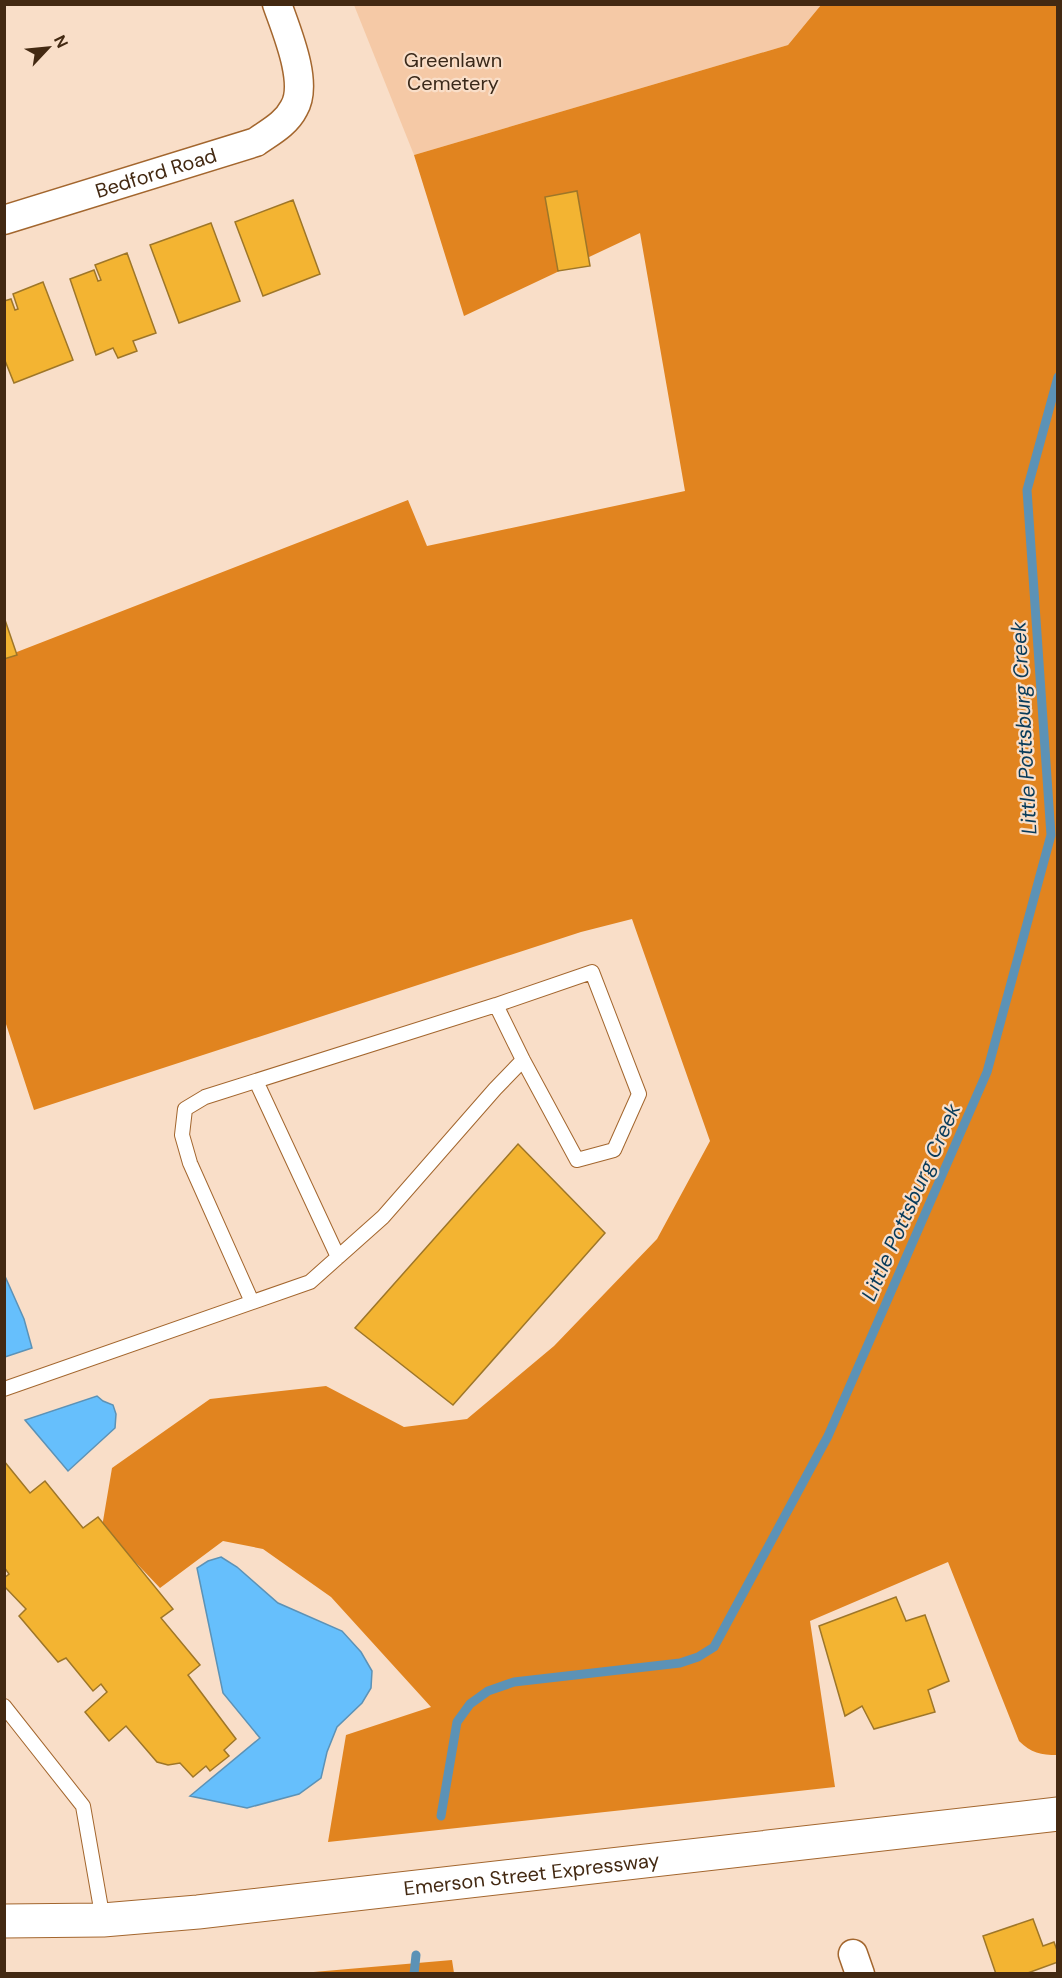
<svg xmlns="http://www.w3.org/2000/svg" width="1062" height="1978" font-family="'DM Sans',sans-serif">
<rect width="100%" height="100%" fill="#f9dec8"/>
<path fill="#f5c9a6" d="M 354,5 L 821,5 L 788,45 L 414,155 Z"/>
<path fill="#e1841f" d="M 821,5 L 1057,5 L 1057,1755 C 1041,1755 1031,1753 1019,1741 L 948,1562 L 810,1621 L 835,1787 L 328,1842 L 346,1735 L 431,1707 L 331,1597 L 263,1549 L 223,1541 L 160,1588 L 102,1527 L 112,1468 L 210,1399 L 326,1386 L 404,1427 L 467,1419 L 554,1346 L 657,1239 L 710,1141 L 632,919 L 581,932 L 34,1110 L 5,1021 L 4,657 L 408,500 L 427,546 L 685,491 L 640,233 L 464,316 L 414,155 L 788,45 Z
M 452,1960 L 454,1973 L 302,1973 Z"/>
<path fill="#66bffc" stroke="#5c92b6" stroke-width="1.5" d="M 4,1274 L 24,1319 L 32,1348 L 5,1357 Z
M 97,1396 L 103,1401 L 113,1405 L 116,1414 L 115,1428 L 68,1471 L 25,1420 Z
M 221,1557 L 237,1567 L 278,1603 L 342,1631 L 361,1652 L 372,1671 L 371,1688 L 362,1703 L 337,1727 L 327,1752 L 321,1778 L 299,1794 L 247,1808 L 190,1796 L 260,1738 L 223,1693 L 197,1568 L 208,1561 Z"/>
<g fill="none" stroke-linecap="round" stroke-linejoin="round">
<path stroke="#5c92b6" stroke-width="9" d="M 441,1816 L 457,1722 L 470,1704 L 488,1691 L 514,1682 L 680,1663 L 698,1657 L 714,1647 L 828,1436 L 987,1072 L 1051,835 L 1027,490 L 1058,377
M 414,1974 L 416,1955"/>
</g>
<path fill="#f3b432" stroke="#9e7628" stroke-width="1.5" d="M 577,191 L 590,266 L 558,271 L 545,197 Z
M 293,200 L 320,274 L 263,296 L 235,222 Z
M 211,223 L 240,301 L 179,323 L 150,245 Z
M 127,253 L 156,333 L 133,341 L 137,351 L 118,358 L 113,348 L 96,355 L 70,279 L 94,270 L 98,281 L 101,280 L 95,265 Z
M 43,282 L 73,360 L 14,383 L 4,358 L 4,301 L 11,299 L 15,310 L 18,309 L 13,294 Z
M 4,617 L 17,655 L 4,659 Z
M 518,1144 L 605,1233 L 453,1405 L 355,1328 Z
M 4,1461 L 30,1493 L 45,1481 L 83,1528 L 98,1517 L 173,1609 L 161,1618 L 200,1665 L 188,1675 L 236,1739 L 224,1750 L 229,1756 L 210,1771 L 206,1766 L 193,1777 L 180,1763 L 168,1765 L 157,1762 L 126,1726 L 109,1741 L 85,1712 L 107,1692 L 101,1684 L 93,1691 L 66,1658 L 58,1662 L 19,1616 L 26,1609 L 4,1586 L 4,1578 L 9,1574 L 4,1567 Z
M 896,1597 L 906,1621 L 925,1615 L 949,1681 L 928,1690 L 935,1712 L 874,1729 L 862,1706 L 845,1716 L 819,1626 Z
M 1033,1919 L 1043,1946 L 1054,1942 L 1058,1953 L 1058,1962 L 1025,1974 L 996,1974 L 983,1936 Z"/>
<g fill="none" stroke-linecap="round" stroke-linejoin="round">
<g stroke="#a3662e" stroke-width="16">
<path id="lane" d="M 592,972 L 639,1094 L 614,1150 L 577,1160 L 523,1060 L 496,1005 Z
M 256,1081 L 338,1257
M 252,1302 L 190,1163 L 182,1135 L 185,1109 L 205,1097 L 496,1005
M 4,1389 L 310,1282 L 383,1217 L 495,1089 L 523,1060
M 4,1706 L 83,1806 L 103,1920"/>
</g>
<g stroke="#a3662e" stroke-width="31">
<g id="street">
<path id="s1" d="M 4,220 L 256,142 C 270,132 286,124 294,108 C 309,83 286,30 277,4"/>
<path d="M 853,1954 L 860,1974"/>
</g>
</g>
<g stroke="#a3662e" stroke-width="35">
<g id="highway">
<path id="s2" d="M 4,1921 L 103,1920 L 198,1912 L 1058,1814"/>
</g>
</g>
<use href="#lane" stroke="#fff" stroke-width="14"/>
<use href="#street" stroke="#fff" stroke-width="28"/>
<use href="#highway" stroke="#fff" stroke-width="33"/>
</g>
<g text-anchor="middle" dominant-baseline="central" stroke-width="4.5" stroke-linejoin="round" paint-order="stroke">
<g font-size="20" fill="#3a291a" stroke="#f9dec8">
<text x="453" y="60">Greenlawn<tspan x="453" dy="23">Cemetery</tspan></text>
</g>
<g font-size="20" fill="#432912" stroke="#f9dec8">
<text stroke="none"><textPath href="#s1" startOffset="159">Bedford Road</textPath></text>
<text stroke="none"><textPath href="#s2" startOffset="530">Emerson Street Expressway</textPath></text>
</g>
<g font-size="21" font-style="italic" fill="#083b5a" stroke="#f9dec8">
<text transform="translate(1024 728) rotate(-93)">Little Pottsburg Creek</text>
<text transform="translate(911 1202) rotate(-66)">Little Pottsburg Creek</text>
</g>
</g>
<rect width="1062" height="1978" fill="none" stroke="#432912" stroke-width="12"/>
<g transform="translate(48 48) rotate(64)" stroke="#f9dec8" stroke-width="4.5" paint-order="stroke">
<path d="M0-4.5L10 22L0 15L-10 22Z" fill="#432912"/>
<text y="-9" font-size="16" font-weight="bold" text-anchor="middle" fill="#432912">N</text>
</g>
</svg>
